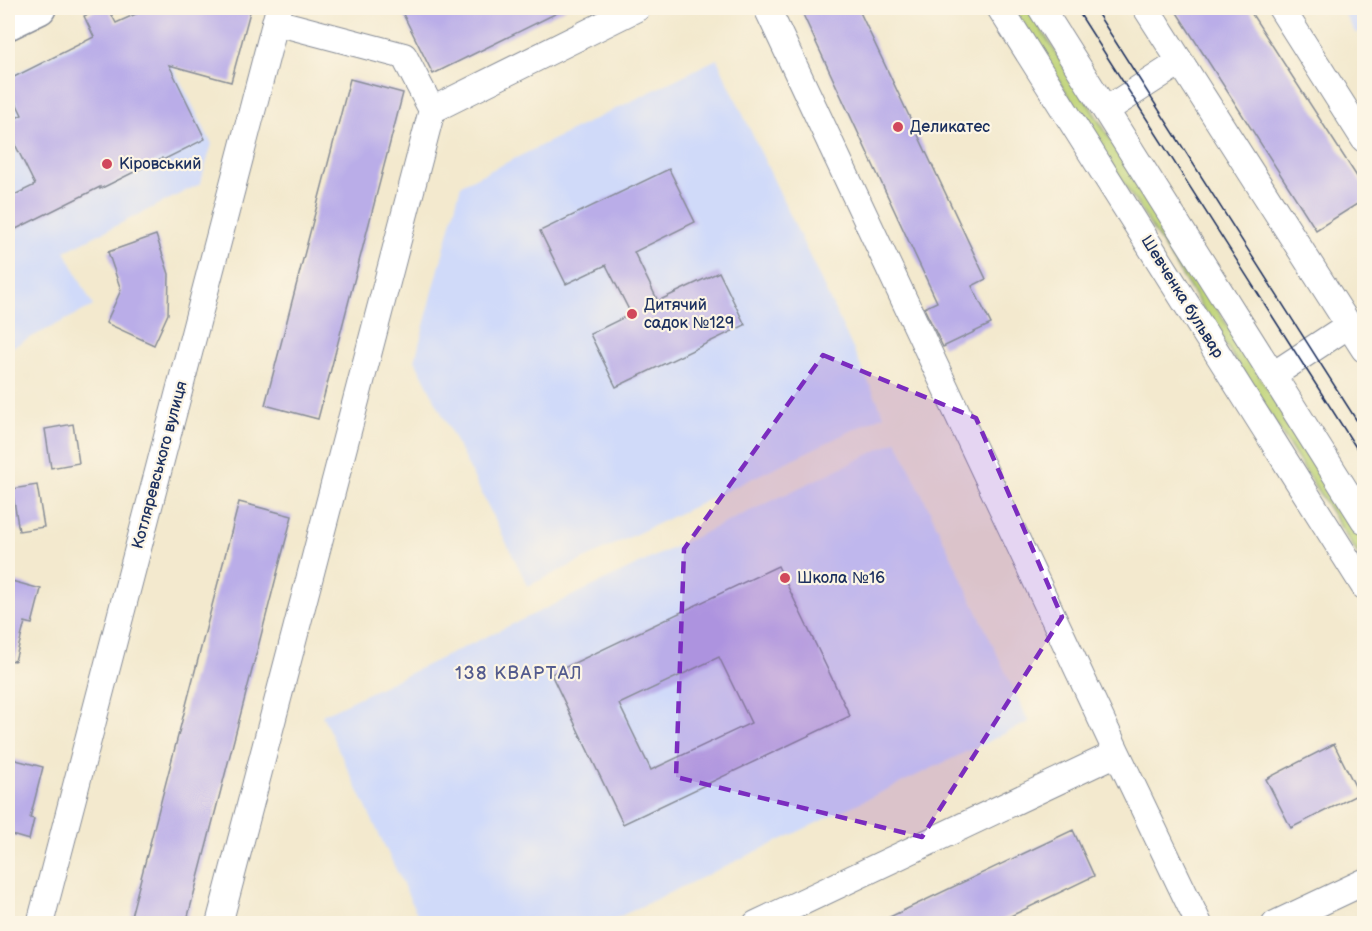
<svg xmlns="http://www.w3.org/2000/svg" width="1372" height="931" font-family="'Balsamiq Sans',sans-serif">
<rect width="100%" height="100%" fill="#fcf5e5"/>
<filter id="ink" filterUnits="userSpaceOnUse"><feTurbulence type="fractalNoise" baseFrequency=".0167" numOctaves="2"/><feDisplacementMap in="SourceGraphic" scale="12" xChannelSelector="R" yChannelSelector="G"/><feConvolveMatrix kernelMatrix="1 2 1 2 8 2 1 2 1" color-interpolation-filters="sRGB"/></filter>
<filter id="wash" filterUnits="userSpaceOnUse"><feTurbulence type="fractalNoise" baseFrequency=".008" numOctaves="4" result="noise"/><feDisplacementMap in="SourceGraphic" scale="24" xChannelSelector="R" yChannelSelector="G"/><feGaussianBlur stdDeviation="1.35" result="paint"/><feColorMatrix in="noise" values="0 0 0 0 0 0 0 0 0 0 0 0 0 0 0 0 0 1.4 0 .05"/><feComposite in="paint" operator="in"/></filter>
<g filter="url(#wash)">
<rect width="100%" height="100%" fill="#f3e9ce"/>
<path fill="#d0daf9" d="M 1341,8 L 1364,8 L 1364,29 L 1356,34 Z
M 144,9 L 212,144 L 200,184 L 65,251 L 93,306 L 8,349 L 8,77 Z
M 717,59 L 884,415 L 528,586 L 415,360 L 461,185 Z
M 897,441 L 1029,722 L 606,923 L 422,924 L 322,715 Z"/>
<path fill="#bfd478" stroke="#6d826b" stroke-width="1.5" d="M 1013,8 L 1028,8 L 1364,542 L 1364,564 Z"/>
<g id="blocks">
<path fill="#baade8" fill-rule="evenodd" d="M 100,8 L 108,8 L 116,23 L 149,8 L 251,8 L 231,82 L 169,65 L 205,139 L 163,160 L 162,158 L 100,189 L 100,187 L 8,233 L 8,198 L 35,185 L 8,130 L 8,122 L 22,115 L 8,86 L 8,80 L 94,37 L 84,16 Z
M 400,8 L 567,8 L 433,74 Z
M 800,8 L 858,8 L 986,279 L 972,286 L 991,324 L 943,347 L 924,308 L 937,302 Z
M 1174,8 L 1248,8 L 1365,189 L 1365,199 L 1316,230 Z
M 350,79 L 403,93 L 318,419 L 265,405 Z
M 669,169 L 695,222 L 634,252 L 658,301 L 719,272 L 745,325 L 616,387 L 590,334 L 631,314 L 606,265 L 566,284 L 540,231 Z
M 156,235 L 169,274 L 168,314 L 154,345 L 106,323 L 121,290 L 108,252 Z
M 73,424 L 79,463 L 51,468 L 45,429 Z
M 37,485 L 44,527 L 19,531 L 12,489 Z
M 239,502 L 292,516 L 216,809 L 186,924 L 129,924 Z
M 778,566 L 850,716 L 623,824 L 551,674 ZM 719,657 L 751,723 L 651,770 L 619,704 Z
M 8,580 L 41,589 L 32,624 L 25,622 L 15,661 L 8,660 Z
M 1334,744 L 1359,794 L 1291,828 L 1266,779 Z
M 8,758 L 43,767 L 30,818 L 34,819 L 29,840 L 8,834 Z
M 1073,830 L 1094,876 L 994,924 L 875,924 Z"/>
</g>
</g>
<g filter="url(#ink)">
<use href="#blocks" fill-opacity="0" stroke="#878c96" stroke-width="1.5"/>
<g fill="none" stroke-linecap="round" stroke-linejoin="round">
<g stroke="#878c96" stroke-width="28">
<path id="minor" d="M 767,8 L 1117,753 L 1199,924
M 1000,8 L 1364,586
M 1041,8 L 1364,520
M 1146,8 L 1364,349
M 1281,8 L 1364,139
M 432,110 L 637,8
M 1106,110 L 1180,62
M 1273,375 L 1349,325
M 40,924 L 279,8
M 219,924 L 432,110 L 404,56 L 275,22
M 756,924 L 1117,753
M 1275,924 L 1364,882"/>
</g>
<g stroke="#878c96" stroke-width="36">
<path id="major" d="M 8,23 L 39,8"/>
</g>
<use href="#minor" stroke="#fff" stroke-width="26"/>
<use href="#major" stroke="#fff" stroke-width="33"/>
<path stroke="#1b2f5e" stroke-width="1.5" d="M 8,8 L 9,8
M 1076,8 L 1364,460
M 1094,8 L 1364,432"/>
</g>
</g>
<path fill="#7b2cbf" fill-opacity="0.2" stroke="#7b2cbf" stroke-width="4.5" stroke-dasharray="12 8" stroke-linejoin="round" d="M 823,355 L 976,418 L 1062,617 L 922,837 L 676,777 L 684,549 Z"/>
<g fill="#d1495b" stroke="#fcf5e5" stroke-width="2">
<circle cx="898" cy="127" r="6"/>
<circle cx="107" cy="164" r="6"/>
<circle cx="632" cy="314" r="6"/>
<circle cx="785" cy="578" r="6"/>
</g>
<g text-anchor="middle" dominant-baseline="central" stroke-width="4.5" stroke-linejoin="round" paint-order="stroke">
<g font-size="16" fill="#1b2f5e" stroke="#fcf5e5" text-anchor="start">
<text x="910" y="127">Деликатес</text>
<text x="119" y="164">Кіровський</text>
<text x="644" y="305">Дитячий<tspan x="644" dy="18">садок №129</tspan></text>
<text x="797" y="578">Школа №16</text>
</g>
<g font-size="16" fill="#1b2f5e" stroke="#fcf5e5">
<text transform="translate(1182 297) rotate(58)">Шевченка бульвар</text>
<text transform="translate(160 465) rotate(-75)">Котляревського вулиця</text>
</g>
<g font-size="18" letter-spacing="1.5" fill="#535b8e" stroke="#fcf5e5">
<text x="519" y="673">138 КВАРТАЛ</text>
</g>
</g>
<rect width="1372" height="931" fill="none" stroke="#fcf5e5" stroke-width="30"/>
</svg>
